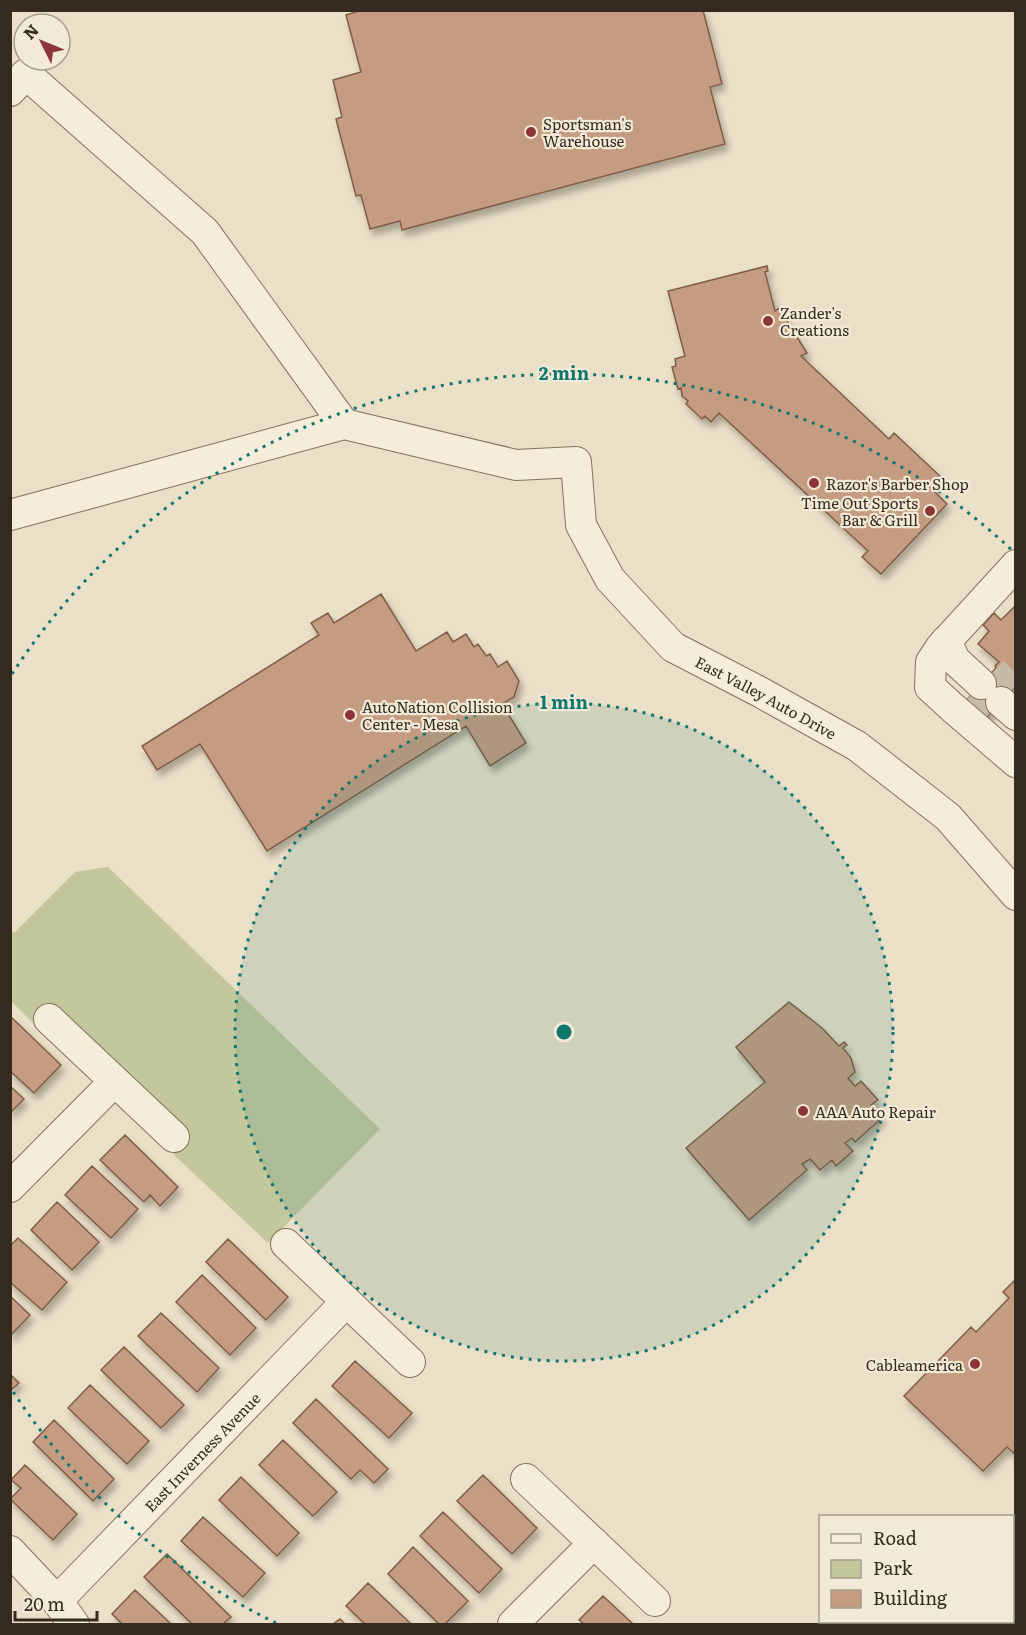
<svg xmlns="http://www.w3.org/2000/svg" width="1026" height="1635" font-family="Literata,serif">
<defs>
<filter id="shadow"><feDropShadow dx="3.5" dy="6" stdDeviation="3" flood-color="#0004"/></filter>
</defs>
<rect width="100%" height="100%" fill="#eadfc7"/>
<path fill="#c2c79c" d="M 108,867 L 380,1129 L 268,1243 L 173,1154 L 187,1137 L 49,1006 L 32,1022 L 11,1001 L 10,932 L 15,932 L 75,872 Z"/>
<path fill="#c49c81" stroke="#805d47" stroke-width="1.5" filter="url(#shadow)" d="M 362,10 L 703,10 L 722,84 L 710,87 L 725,144 L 402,230 L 400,221 L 370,229 L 361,195 L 356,196 L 336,119 L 342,117 L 333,80 L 361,72 L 346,15 Z
M 767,266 L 768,271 L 765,272 L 775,311 L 779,308 L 807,353 L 801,356 L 889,439 L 894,433 L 942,478 L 932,489 L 947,504 L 881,574 L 862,557 L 868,551 L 719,413 L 711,422 L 705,416 L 702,419 L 686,404 L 688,401 L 682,396 L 681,388 L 678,389 L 672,367 L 676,366 L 675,359 L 685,356 L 668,291 Z
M 381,594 L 416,651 L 447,632 L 453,642 L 466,634 L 474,647 L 478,644 L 486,656 L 490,654 L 498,667 L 507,661 L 519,681 L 514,697 L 502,704 L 526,743 L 490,766 L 466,726 L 267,851 L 200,744 L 157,770 L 142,746 L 319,635 L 311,623 L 328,613 L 334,623 Z
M 1016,605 L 1016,686 L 983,721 L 964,703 L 996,668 L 995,666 L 999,662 L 978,644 L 989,631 L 983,625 L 994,613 L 1001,620 Z
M 789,1002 L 822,1028 L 839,1046 L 844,1042 L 847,1045 L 843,1048 L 851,1058 L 855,1072 L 848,1078 L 855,1086 L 861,1081 L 878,1100 L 871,1105 L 882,1118 L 855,1142 L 852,1138 L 845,1143 L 853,1151 L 836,1166 L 832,1160 L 820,1170 L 810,1159 L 802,1164 L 807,1170 L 749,1220 L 686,1148 L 765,1082 L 736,1047 Z
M 10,1016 L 61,1065 L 34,1093 L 10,1071 Z
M 10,1086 L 24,1099 L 10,1113 Z
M 125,1135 L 178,1187 L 160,1206 L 150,1195 L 144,1202 L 100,1160 Z
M 92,1166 L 138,1209 L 111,1238 L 65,1195 Z
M 57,1202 L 99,1242 L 72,1270 L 31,1230 Z
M 18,1238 L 67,1282 L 42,1310 L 10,1282 L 10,1246 Z
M 228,1239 L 288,1297 L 266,1320 L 206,1262 Z
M 202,1275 L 256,1328 L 230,1355 L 176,1302 Z
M 1016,1279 L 1016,1455 L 1007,1447 L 983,1471 L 904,1396 L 971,1327 L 976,1332 L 1009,1298 L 1003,1292 Z
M 10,1296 L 30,1315 L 10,1336 Z
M 161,1313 L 219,1368 L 197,1392 L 138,1336 Z
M 124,1347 L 184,1405 L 161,1428 L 101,1370 Z
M 355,1361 L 412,1413 L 389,1438 L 332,1386 Z
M 10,1374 L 19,1383 L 10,1391 Z
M 90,1385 L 149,1441 L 127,1464 L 68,1408 Z
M 316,1399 L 388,1469 L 374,1483 L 360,1470 L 351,1479 L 293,1423 Z
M 54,1420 L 114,1479 L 93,1501 L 33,1442 Z
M 283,1440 L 337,1492 L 313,1516 L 259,1465 Z
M 25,1465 L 77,1514 L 53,1540 L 10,1499 L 21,1488 L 11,1480 Z
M 483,1475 L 537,1528 L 512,1554 L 457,1501 Z
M 241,1477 L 299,1533 L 277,1556 L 219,1500 Z
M 443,1512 L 502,1569 L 479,1593 L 420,1536 Z
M 203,1517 L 265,1573 L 243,1597 L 181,1541 Z
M 413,1547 L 468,1601 L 445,1624 L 439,1624 L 388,1574 Z
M 167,1554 L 231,1617 L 223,1624 L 192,1624 L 144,1577 Z
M 368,1583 L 411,1624 L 365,1624 L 346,1606 Z
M 135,1590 L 171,1624 L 122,1624 L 112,1614 Z
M 603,1596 L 633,1624 L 584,1624 L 579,1620 Z
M 340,1619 L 345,1624 L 333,1624 Z"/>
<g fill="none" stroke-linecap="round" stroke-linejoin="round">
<path stroke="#c6bba6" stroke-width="30" stroke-dasharray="30 15" stroke-linecap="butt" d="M 993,672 L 1012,690
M 971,695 L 990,713"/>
<g stroke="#83725e" stroke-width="32">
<g id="minor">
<path d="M 10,91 L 26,74 L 205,232 L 344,424"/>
<path id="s1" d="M 10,515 L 344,424 L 516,465 L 576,462 L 581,525 L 610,579 L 673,647 L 760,692 L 857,746 L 948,817 L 1016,895"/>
<path d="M 1016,565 L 941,647 L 931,662 L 930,687 L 953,708 L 1016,762"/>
<path d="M 946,641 L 955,660 L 981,684"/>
<path d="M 1001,702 L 1016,715"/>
<path d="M 49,1019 L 174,1137"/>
<path d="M 10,1187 L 114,1082"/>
<path d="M 286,1244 L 410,1362"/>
<path d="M 526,1479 L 655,1601"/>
<path d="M 10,1551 L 57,1601 L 74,1624"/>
<path id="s2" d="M 57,1601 L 346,1302"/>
<path d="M 513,1624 L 594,1543"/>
</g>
</g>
<use href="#minor" stroke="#f5edd9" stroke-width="30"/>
</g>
<circle cx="564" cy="1032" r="329" fill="#0f766e" fill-opacity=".12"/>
<g fill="none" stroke="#0f766e" stroke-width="3" stroke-dasharray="3 6">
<circle cx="564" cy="1032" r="329"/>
<path d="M276 1623A658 658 0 0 1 12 1390M12 674A658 658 0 0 1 1013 551"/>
</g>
<g fill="#8c3536" stroke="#f2e9d6" stroke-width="2">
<circle cx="531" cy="132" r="6"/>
<circle cx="768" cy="321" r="6"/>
<circle cx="814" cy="483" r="6"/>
<circle cx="930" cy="511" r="6"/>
<circle cx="350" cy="715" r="6"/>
<circle cx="803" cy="1111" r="6"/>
<circle cx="975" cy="1364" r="6"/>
</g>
<g text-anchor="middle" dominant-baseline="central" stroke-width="4.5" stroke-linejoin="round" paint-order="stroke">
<g font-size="15" fill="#352a20" stroke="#f2e9d6" text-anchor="start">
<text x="543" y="123">Sportsman's<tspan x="543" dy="17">Warehouse</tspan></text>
<text x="780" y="312">Zander's<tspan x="780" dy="17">Creations</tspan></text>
<text x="826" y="483">Razor's Barber Shop</text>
<text x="918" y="502" text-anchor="end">Time Out Sports<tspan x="918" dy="17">Bar &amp; Grill</tspan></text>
<text x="362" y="706">AutoNation Collision<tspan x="362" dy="17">Center - Mesa</tspan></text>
<text x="815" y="1111">AAA Auto Repair</text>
<text x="963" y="1364" text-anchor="end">Cableamerica</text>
</g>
<g font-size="15" fill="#352a20" stroke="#f2e9d6">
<text stroke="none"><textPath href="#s1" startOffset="906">East Valley Auto Drive</textPath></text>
<text stroke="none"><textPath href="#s2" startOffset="208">East Inverness Avenue</textPath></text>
</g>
</g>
<circle cx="564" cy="1032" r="9" fill="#0f766e" stroke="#f2e9d6" stroke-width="3"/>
<g font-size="18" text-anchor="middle" font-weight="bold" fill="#0f766e" stroke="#f2e9d6" stroke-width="4.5" stroke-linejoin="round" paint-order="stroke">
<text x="564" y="380">2 min</text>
<text x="564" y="709">1 min</text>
</g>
<rect width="1026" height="1635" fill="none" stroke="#352a20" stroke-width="24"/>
<rect x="819" y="1515" width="195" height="108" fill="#f2e9d6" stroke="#a69d8d" stroke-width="1.5"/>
<rect x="831" y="1534" width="30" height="9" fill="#f5edd9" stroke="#a69d8d" stroke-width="1.5"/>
<text x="873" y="1545" font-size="18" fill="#352a20">Road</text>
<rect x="831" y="1560" width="30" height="18" fill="#c2c79c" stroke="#a69d8d" stroke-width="1.5"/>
<text x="873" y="1575" font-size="18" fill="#352a20">Park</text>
<rect x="831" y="1590" width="30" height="18" fill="#c49c81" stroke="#a69d8d" stroke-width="1.5"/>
<text x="873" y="1605" font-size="18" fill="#352a20">Building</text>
<g transform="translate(42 42) rotate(313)"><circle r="28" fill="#f2e9d6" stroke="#a69d8d" stroke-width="1.5"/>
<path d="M0-4.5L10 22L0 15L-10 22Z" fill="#8c3536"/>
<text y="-9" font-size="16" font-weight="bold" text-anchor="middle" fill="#352a20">N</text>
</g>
<path d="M15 1611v9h82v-9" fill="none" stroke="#352a20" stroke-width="3"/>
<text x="24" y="1611" font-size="18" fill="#352a20" stroke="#f2e9d6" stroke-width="4.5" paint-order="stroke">20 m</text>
</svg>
